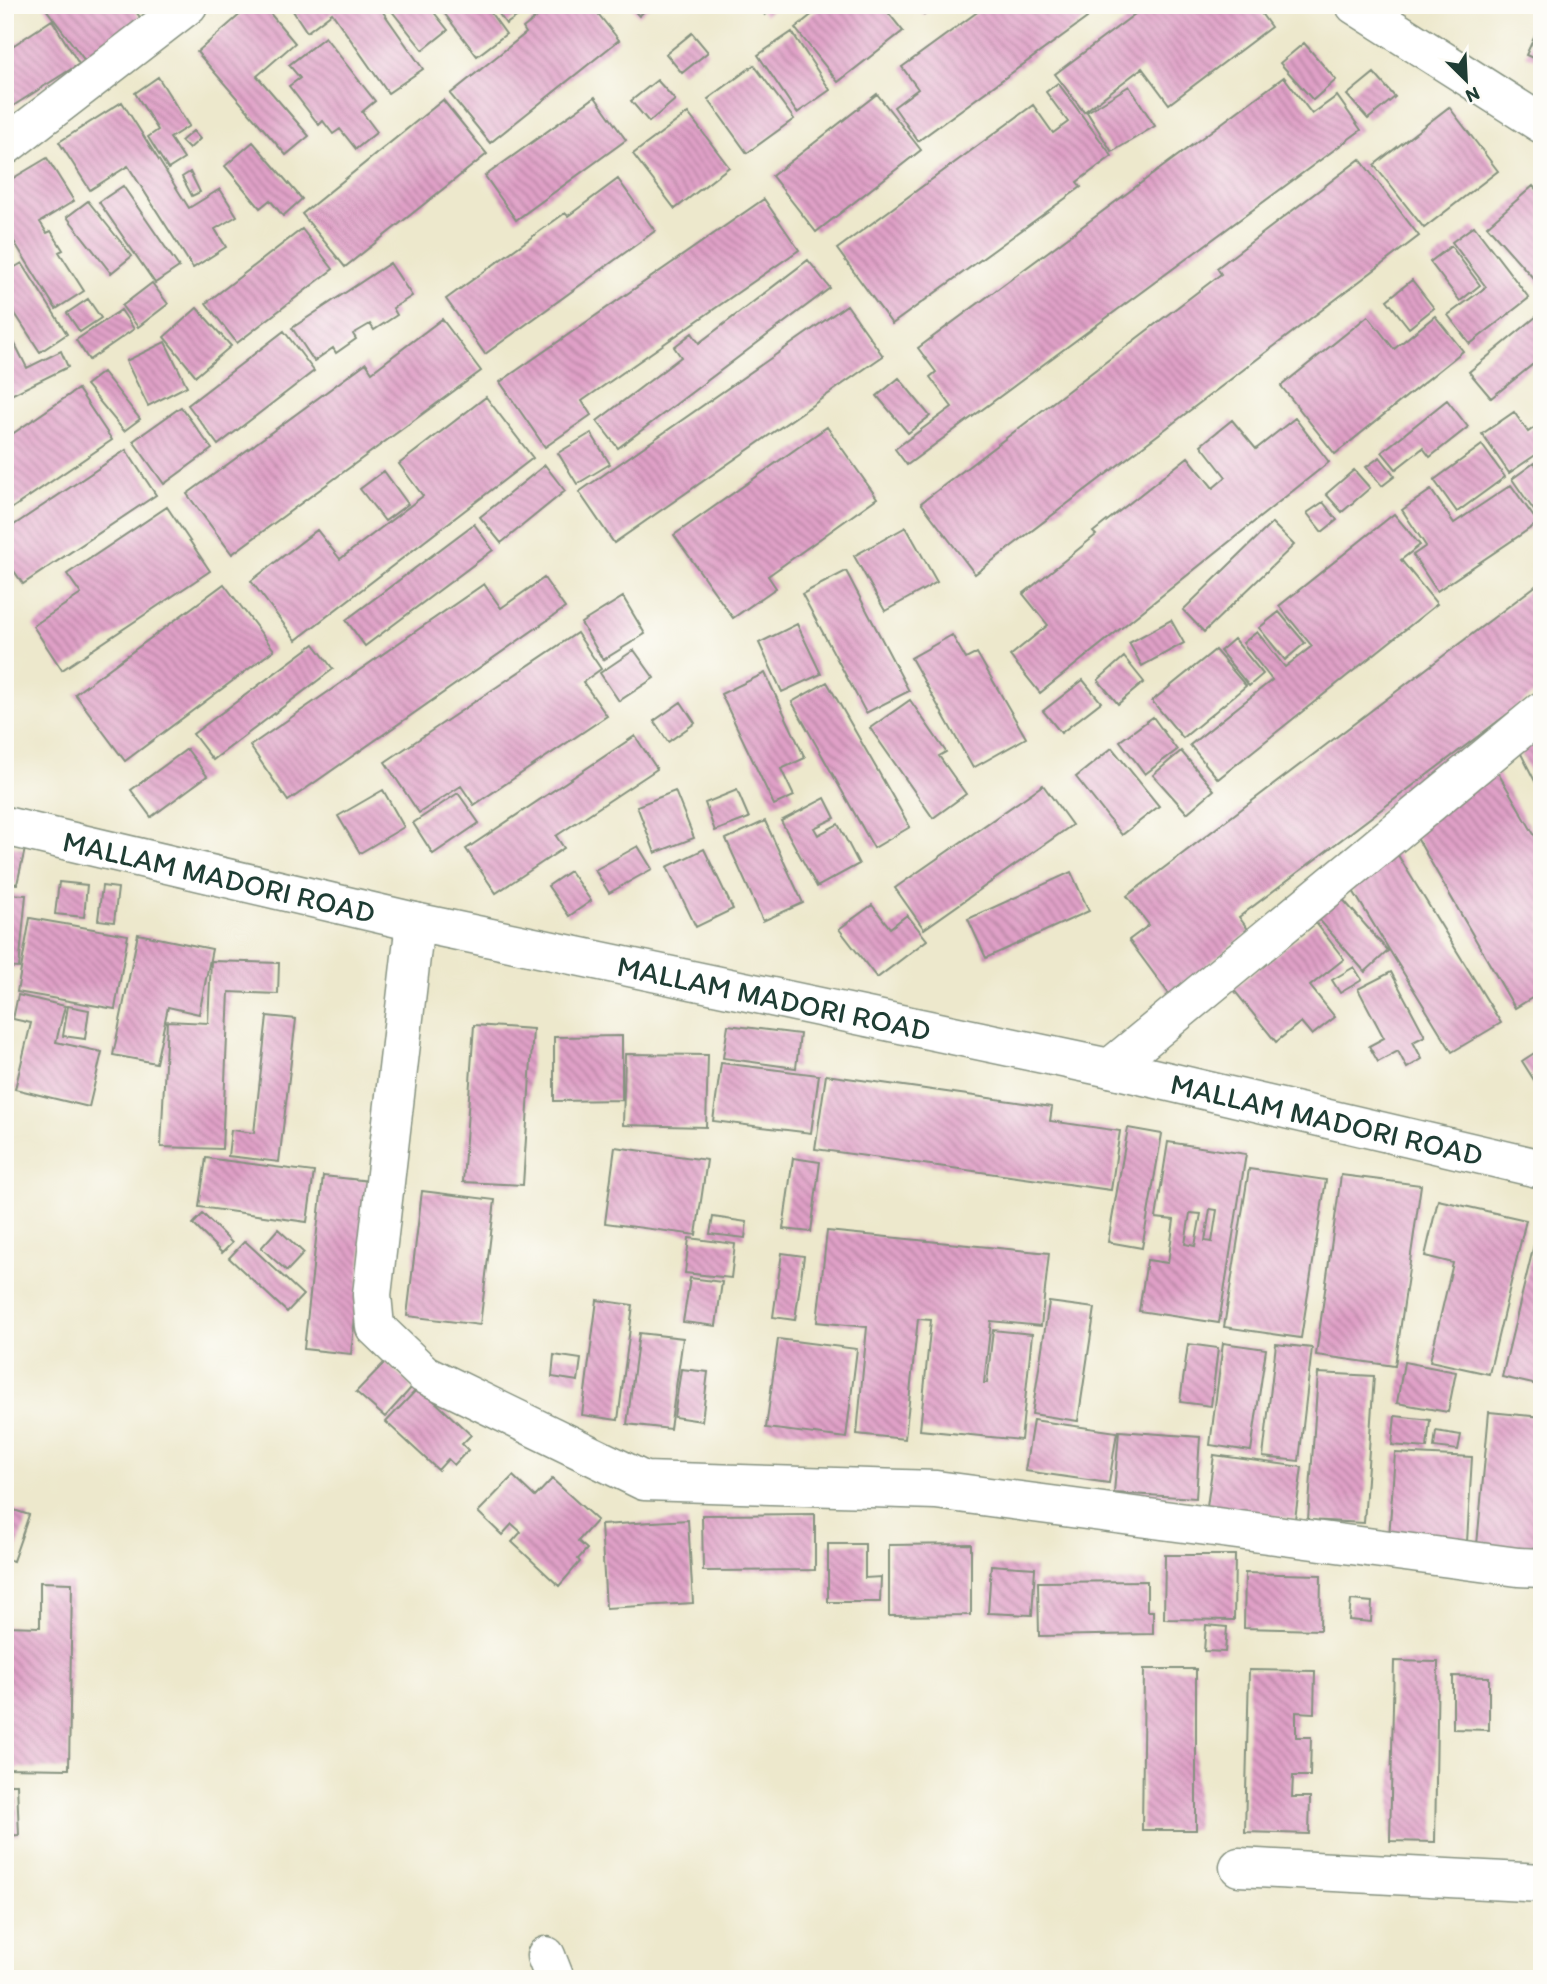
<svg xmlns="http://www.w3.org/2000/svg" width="1547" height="1984" font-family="Itim,sans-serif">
<defs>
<pattern id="building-back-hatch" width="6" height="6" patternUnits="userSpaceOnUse" patternTransform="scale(1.75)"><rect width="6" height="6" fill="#e0a0c7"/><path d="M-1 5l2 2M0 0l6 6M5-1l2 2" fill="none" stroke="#b584a2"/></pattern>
</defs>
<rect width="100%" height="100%" fill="#fdfcf7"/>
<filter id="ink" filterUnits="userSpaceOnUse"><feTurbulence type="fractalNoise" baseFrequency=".0143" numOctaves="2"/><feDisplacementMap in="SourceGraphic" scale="14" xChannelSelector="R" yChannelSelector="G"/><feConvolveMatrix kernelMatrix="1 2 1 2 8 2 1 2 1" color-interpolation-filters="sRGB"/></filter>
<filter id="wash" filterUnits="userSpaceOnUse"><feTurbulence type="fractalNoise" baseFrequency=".00686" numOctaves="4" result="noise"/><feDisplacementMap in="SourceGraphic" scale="28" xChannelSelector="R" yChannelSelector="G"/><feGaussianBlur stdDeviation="1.57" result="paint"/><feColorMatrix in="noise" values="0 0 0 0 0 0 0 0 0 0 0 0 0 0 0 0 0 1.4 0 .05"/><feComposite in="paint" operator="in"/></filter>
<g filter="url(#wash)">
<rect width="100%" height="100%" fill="#ede8cc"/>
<g id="blocks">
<path fill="url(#building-back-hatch)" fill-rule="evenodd" d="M 43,5 L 131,5 L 142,20 L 86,62 Z
M 251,5 L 263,5 L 295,43 L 257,76 L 309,136 L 286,155 L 197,52 Z
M 289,5 L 378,5 L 423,69 L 388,93 L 332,13 L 307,32 Z
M 387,5 L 428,5 L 448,30 L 423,50 Z
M 438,5 L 485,5 L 506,34 L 477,56 Z
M 493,5 L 534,5 L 506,24 Z
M 552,5 L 591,5 L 619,40 L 490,143 L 450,94 L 526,33 L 523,28 Z
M 629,5 L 651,5 L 639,16 Z
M 757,5 L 778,5 L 765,15 Z
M 824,5 L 893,5 L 886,10 L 903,31 L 838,82 L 795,28 Z
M 915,5 L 935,5 L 924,15 Z
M 987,5 L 1078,5 L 1087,18 L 918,141 L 894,107 L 918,89 L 902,67 Z
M 1147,5 L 1255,5 L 1271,27 L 1169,104 L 1142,68 L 1084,112 L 1055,74 Z
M 52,20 L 79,64 L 5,111 L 5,39 L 11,47 Z
M 1538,29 L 1542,30 L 1542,62 L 1526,55 Z
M 792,32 L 830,90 L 797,113 L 758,55 Z
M 692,33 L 708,52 L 682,73 L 666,54 Z
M 325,37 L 375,101 L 362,112 L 377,132 L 356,149 L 340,129 L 333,134 L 323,121 L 319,125 L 289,86 L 300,78 L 289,65 Z
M 1304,43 L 1336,80 L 1313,100 L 1280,63 Z
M 754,65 L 794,119 L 747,153 L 708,99 Z
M 1374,73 L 1395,97 L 1368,119 L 1347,95 Z
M 158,77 L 189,126 L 170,138 L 184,159 L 168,169 L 148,137 L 158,130 L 135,93 Z
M 1284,77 L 1312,114 L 1337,96 L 1361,130 L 907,465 L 895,449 L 952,407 L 930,377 L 936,372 L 918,348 Z
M 657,80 L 675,100 L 649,122 L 631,101 Z
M 1058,83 L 1112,156 L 1077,182 L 1081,187 L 892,324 L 837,249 L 1033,105 L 1053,133 L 1068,122 L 1046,92 Z
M 1129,86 L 1155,126 L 1112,152 L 1087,112 Z
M 877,94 L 921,150 L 816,232 L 772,176 Z
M 595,97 L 626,140 L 516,220 L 485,176 Z
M 443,100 L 487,154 L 345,267 L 302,214 Z
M 122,102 L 189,208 L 220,189 L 237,216 L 215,229 L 226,247 L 193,268 L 128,166 L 90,190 L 59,142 Z
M 1449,107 L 1498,171 L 1424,228 L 1374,165 Z
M 688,113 L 729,167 L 675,209 L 633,154 Z
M 193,131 L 200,139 L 189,149 L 181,141 Z
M 253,142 L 302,199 L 283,216 L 270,200 L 260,208 L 225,166 Z
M 47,158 L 74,201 L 40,222 L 47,233 L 51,231 L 63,250 L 59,252 L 84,291 L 56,309 L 5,227 L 5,183 Z
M 1360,159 L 1419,236 L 975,574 L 921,503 L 1221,274 L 1217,268 Z
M 190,172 L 200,192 L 192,196 L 182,177 Z
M 618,179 L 655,231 L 485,354 L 446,299 L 565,213 L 568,216 Z
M 123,186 L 179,267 L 155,283 L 99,202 Z
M 1533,186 L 1542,196 L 1542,288 L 1487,226 Z
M 764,199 L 799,250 L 582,401 L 591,415 L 545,447 L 500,382 Z
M 88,201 L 132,256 L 111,273 L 67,217 Z
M 1474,226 L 1529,298 L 1470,344 L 1448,315 L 1486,287 L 1452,242 Z
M 302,229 L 333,269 L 237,343 L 206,303 Z
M 1451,246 L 1480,285 L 1460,301 L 1430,262 Z
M 5,251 L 13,263 L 5,268 Z
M 808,260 L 830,288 L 618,448 L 597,421 L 681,357 L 674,347 L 692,333 L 699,343 Z
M 22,263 L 67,334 L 40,352 L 5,298 L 5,273 Z
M 390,263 L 412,296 L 393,308 L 397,315 L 374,330 L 370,324 L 353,334 L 356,339 L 336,353 L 333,348 L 314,361 L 292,328 Z
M 1412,280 L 1434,308 L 1409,328 L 1387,300 Z
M 152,283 L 168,304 L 138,327 L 122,306 Z
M 88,299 L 101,318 L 80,332 L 67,313 Z
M 847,305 L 883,356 L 614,543 L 579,492 Z
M 197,308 L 231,346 L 196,376 L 164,337 Z
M 121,310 L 134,329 L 89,360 L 76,340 Z
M 1368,316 L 1394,349 L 1435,316 L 1463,351 L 1335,454 L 1281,386 Z
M 1537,316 L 1542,321 L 1542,357 L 1491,398 L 1469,372 Z
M 442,319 L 481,371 L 232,554 L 187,494 L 366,363 L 372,372 Z
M 5,324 L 27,368 L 61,351 L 68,367 L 7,397 L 5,393 Z
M 284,331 L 314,371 L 218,445 L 188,405 Z
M 165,342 L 187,386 L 148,406 L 126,361 Z
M 103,372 L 140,419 L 124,431 L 86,385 Z
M 899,378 L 930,416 L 908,433 L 877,396 Z
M 78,389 L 112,440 L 5,513 L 5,439 Z
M 486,397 L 533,458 L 296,640 L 251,581 L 317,530 L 340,559 L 423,496 L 399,464 Z
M 1447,400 L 1468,427 L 1430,457 L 1423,448 L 1396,469 L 1382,452 Z
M 181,407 L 212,449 L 164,484 L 133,441 Z
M 1514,412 L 1528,432 L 1542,422 L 1542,460 L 1537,454 L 1509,473 L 1482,434 Z
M 1295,418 L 1329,462 L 1040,693 L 1010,656 L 1048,625 L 1023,594 L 1096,535 L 1093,532 L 1188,457 L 1213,488 L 1226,477 L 1201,445 L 1232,420 L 1256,449 Z
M 827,427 L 877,498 L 768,576 L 776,588 L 733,618 L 674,535 Z
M 591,433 L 610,464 L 577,484 L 558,453 Z
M 1482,445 L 1505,477 L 1457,512 L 1434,480 Z
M 126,450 L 156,495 L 23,584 L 5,558 L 5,531 Z
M 1380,457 L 1395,476 L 1382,486 L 1366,467 Z
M 1534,463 L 1542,474 L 1542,512 L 1537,515 L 1512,479 Z
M 545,465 L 565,491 L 501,543 L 480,517 Z
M 1354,470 L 1370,488 L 1342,512 L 1326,494 Z
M 384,471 L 408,504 L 385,521 L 360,489 Z
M 1511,485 L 1538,523 L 1437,591 L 1413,555 L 1426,546 L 1402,510 L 1431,490 L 1454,523 Z
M 1323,502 L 1337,520 L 1322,532 L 1307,513 Z
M 167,507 L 210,571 L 62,670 L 33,626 L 81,594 L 67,574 Z
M 1394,514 L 1420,545 L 1401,560 L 1437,604 L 1218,779 L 1190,745 L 1272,680 L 1243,643 L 1257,632 L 1285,667 L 1312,646 L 1279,606 Z
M 1272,523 L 1294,545 L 1204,632 L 1183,610 Z
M 474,524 L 493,550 L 365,646 L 346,620 Z
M 906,527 L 937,582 L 885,611 L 854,556 Z
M 846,571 L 909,691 L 866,713 L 802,594 Z
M 544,578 L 565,608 L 288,801 L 250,746 L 484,584 L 501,608 Z
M 1542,581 L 1542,688 L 1239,917 L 1250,932 L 1169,994 L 1129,940 L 1149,925 L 1127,896 Z
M 224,584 L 274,650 L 125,761 L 75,694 Z
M 623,597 L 645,634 L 603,660 L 581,623 Z
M 1279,612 L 1305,643 L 1285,660 L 1259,628 Z
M 1171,620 L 1184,643 L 1142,666 L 1129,643 Z
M 797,624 L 821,674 L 782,692 L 759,643 Z
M 577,633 L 601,669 L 583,682 L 607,716 L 474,805 L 461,786 L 419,813 L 385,762 Z
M 952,635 L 966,659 L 977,653 L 1026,738 L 973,768 L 911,658 Z
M 1234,639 L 1263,674 L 1249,686 L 1220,651 Z
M 314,644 L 333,669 L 213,760 L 193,734 Z
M 634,650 L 654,678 L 619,701 L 600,673 Z
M 1215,650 L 1246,686 L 1183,738 L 1152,701 Z
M 1124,657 L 1144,682 L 1118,704 L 1098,680 Z
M 765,673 L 805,758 L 781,769 L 794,796 L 774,805 L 721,694 Z
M 1083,680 L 1101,702 L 1061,733 L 1043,711 Z
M 827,682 L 910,827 L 874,848 L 792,702 Z
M 910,700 L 946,752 L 939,756 L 966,794 L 933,818 L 870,728 Z
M 681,702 L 695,723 L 668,742 L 654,721 Z
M 1153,717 L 1177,750 L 1145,774 L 1120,741 Z
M 1542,733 L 1542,795 L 1517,746 Z
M 635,736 L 657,769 L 556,836 L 564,848 L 496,893 L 466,849 Z
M 1112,748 L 1159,806 L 1122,835 L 1076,777 Z
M 187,749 L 207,776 L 151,817 L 131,790 Z
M 1181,751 L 1214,790 L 1187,813 L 1153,775 Z
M 1498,773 L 1542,848 L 1542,992 L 1515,1008 L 1409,824 Z
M 1043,785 L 1072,825 L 924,929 L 895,888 Z
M 383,790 L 404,827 L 360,853 L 338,816 Z
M 737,790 L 749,818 L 715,831 L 705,803 Z
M 675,791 L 694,838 L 655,853 L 637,806 Z
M 458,793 L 479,823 L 433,854 L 413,823 Z
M 825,798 L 835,818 L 814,828 L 818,835 L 838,824 L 859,864 L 817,887 L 781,821 Z
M 765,821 L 803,903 L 763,921 L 726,839 Z
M 5,845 L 25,849 L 17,884 L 5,882 Z
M 638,846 L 652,869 L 609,893 L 595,870 Z
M 704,849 L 733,909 L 696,927 L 667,867 Z
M 1396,852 L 1501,1023 L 1452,1052 L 1347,881 Z
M 570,871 L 591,901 L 569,916 L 548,886 Z
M 1071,872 L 1089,911 L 986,958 L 968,919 Z
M 59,882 L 87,885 L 84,917 L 55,914 Z
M 102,886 L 118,888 L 114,922 L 98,920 Z
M 5,894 L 26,895 L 19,968 L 5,967 Z
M 1340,896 L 1388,951 L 1365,972 L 1316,916 Z
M 872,905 L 890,928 L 907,915 L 927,940 L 877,978 L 839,929 Z
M 30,918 L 128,935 L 115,1009 L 17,992 Z
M 1316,923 L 1344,959 L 1310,986 L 1335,1017 L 1312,1035 L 1301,1022 L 1276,1042 L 1233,989 Z
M 138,934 L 212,949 L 199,1014 L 168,1007 L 156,1063 L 113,1055 Z
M 211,961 L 279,963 L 278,994 L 229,992 L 222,1149 L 161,1147 L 167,1021 L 208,1023 Z
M 1354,967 L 1362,980 L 1340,993 L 1332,980 Z
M 1391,972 L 1425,1036 L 1413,1042 L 1422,1059 L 1407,1068 L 1398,1051 L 1378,1062 L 1369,1046 L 1384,1038 L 1358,989 Z
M 18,995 L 65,1006 L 56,1042 L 102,1052 L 89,1107 L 15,1089 L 31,1023 L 13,1019 Z
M 68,1006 L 89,1010 L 85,1039 L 63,1036 Z
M 267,1016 L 296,1019 L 279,1162 L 228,1156 L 231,1130 L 254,1133 Z
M 474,1025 L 533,1029 L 523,1185 L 463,1182 Z
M 728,1025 L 800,1034 L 796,1068 L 723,1058 Z
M 622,1036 L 622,1100 L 554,1101 L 554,1037 Z
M 1542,1048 L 1542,1086 L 1539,1088 L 1522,1061 Z
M 625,1054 L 708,1055 L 706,1127 L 623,1125 Z
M 721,1063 L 819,1075 L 811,1133 L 713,1121 Z
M 826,1075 L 1052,1107 L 1050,1121 L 1120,1131 L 1111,1190 L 815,1149 Z
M 1128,1128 L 1162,1134 L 1142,1248 L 1108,1242 Z
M 1168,1142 L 1246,1154 L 1219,1323 L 1139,1311 L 1147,1260 L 1168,1263 L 1174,1220 L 1156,1218 ZM 1210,1209 L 1217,1210 L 1212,1242 L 1205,1241 ZM 1190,1213 L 1201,1214 L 1195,1246 L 1185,1244 Z
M 615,1147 L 707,1160 L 696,1235 L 605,1223 Z
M 206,1158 L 314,1172 L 307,1222 L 199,1207 Z
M 793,1158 L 820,1162 L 811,1232 L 783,1229 Z
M 1249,1169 L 1326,1180 L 1301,1338 L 1224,1327 Z
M 1341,1175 L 1421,1185 L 1395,1366 L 1316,1355 Z
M 323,1176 L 370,1181 L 351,1354 L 304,1349 Z
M 422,1191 L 495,1200 L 480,1325 L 407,1316 Z
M 1438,1200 L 1526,1220 L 1489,1374 L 1430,1361 L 1453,1263 L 1425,1256 Z
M 203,1214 L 232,1243 L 222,1253 L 193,1224 Z
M 713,1217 L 747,1222 L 745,1238 L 710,1234 Z
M 1538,1228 L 1542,1229 L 1542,1386 L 1502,1377 Z
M 278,1229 L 304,1253 L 287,1271 L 261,1248 Z
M 827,1231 L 1049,1253 L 1041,1326 L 991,1321 L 984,1383 L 987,1383 L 993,1330 L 1032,1334 L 1021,1440 L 920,1430 L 931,1320 L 918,1319 L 905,1439 L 857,1434 L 867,1327 L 817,1322 Z
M 689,1238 L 735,1244 L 731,1278 L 685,1273 Z
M 245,1241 L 303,1295 L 287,1312 L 229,1258 Z
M 782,1253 L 804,1256 L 795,1320 L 773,1317 Z
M 690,1278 L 722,1282 L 716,1326 L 683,1322 Z
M 597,1300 L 633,1305 L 618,1420 L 582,1415 Z
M 1049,1302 L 1095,1308 L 1078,1421 L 1032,1414 Z
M 639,1333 L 683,1338 L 670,1429 L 627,1424 Z
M 778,1339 L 857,1349 L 846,1438 L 766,1428 Z
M 1223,1343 L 1266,1349 L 1251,1451 L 1210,1445 Z
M 1188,1344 L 1218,1348 L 1211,1406 L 1180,1402 Z
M 1276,1344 L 1312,1348 L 1299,1461 L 1263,1457 Z
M 554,1355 L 581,1359 L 578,1381 L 552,1377 Z
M 385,1362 L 412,1387 L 385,1417 L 356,1392 Z
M 1404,1362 L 1456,1372 L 1448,1412 L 1397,1403 Z
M 681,1369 L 708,1372 L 702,1421 L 674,1417 Z
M 1318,1373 L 1374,1376 L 1364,1523 L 1308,1520 Z
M 419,1387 L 471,1435 L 462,1444 L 468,1450 L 454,1465 L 448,1459 L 438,1470 L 386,1422 Z
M 1489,1412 L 1542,1417 L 1542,1551 L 1477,1545 Z
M 1395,1416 L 1430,1420 L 1427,1448 L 1392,1445 Z
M 1033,1420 L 1117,1432 L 1109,1483 L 1025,1471 Z
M 1119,1431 L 1200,1437 L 1196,1498 L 1114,1493 Z
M 1436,1431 L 1461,1435 L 1458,1450 L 1434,1447 Z
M 1395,1453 L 1472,1457 L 1467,1542 L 1389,1538 Z
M 1214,1455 L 1302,1467 L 1295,1519 L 1207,1507 Z
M 513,1476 L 535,1497 L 552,1479 L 597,1520 L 578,1541 L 587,1549 L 578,1559 L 580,1562 L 559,1586 L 512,1542 L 521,1532 L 512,1524 L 502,1535 L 478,1512 Z
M 5,1507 L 29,1515 L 13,1561 L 5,1559 Z
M 815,1514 L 815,1570 L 703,1571 L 702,1515 Z
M 688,1520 L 693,1603 L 606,1608 L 601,1525 Z
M 828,1544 L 865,1544 L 865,1578 L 881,1577 L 880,1602 L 828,1602 Z
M 971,1544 L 971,1615 L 889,1616 L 889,1545 Z
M 1165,1555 L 1235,1555 L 1234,1620 L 1164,1619 Z
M 991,1565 L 1035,1568 L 1032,1615 L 988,1613 Z
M 1245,1573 L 1321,1575 L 1320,1630 L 1244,1628 Z
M 1147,1581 L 1147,1611 L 1153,1611 L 1153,1634 L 1039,1636 L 1038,1582 Z
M 40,1582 L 72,1583 L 69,1769 L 5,1768 L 5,1626 L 40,1627 Z
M 1351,1600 L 1372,1602 L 1371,1622 L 1349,1620 Z
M 1206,1625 L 1227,1627 L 1225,1652 L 1204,1651 Z
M 1394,1661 L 1438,1662 L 1435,1842 L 1390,1841 Z
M 1144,1669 L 1196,1669 L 1196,1830 L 1142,1830 Z
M 1249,1670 L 1315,1671 L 1314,1713 L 1296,1712 L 1296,1737 L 1311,1737 L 1310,1776 L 1293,1776 L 1292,1797 L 1310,1797 L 1309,1834 L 1245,1832 Z
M 1453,1676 L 1489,1677 L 1489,1730 L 1453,1729 Z
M 5,1784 L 17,1784 L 19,1835 L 5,1836 Z
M 5,1842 L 10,1843 L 7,1888 L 5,1888 Z"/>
</g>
</g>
<g filter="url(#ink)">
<use href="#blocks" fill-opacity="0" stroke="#869280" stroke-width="2"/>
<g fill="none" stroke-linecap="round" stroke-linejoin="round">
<g stroke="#869280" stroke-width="41">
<g id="minor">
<path d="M 1355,5 L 1542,124"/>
<path d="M 5,146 L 188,5"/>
<path id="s1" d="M 5,826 L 415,922 L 1110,1068 L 1542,1169"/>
<path d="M 415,922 L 372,1295 L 375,1327 L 424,1374 L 644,1481 L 936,1490 L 1518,1567 L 1542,1568"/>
<path d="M 1110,1068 L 1542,711"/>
<path d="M 1239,1867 L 1542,1883"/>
<path d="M 546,1956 L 555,1979"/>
</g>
</g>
<use href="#minor" stroke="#fff" stroke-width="38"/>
</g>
</g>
<g text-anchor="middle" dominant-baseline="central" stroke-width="5" stroke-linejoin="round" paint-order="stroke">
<g font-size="30" fill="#1f3d34" stroke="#fdfcf7">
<text stroke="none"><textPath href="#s1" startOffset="220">MALLAM MADORI ROAD</textPath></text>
<text stroke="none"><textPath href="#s1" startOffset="788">MALLAM MADORI ROAD</textPath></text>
<text stroke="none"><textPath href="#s1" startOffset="1354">MALLAM MADORI ROAD</textPath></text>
</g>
</g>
<rect width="1547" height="1984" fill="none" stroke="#fdfcf7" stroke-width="28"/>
<g transform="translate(1466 80) rotate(156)" stroke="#fdfcf7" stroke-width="5" paint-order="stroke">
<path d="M0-5L12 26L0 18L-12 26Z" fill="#1f3d34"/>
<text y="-10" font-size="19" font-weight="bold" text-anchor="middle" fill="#1f3d34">N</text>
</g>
</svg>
